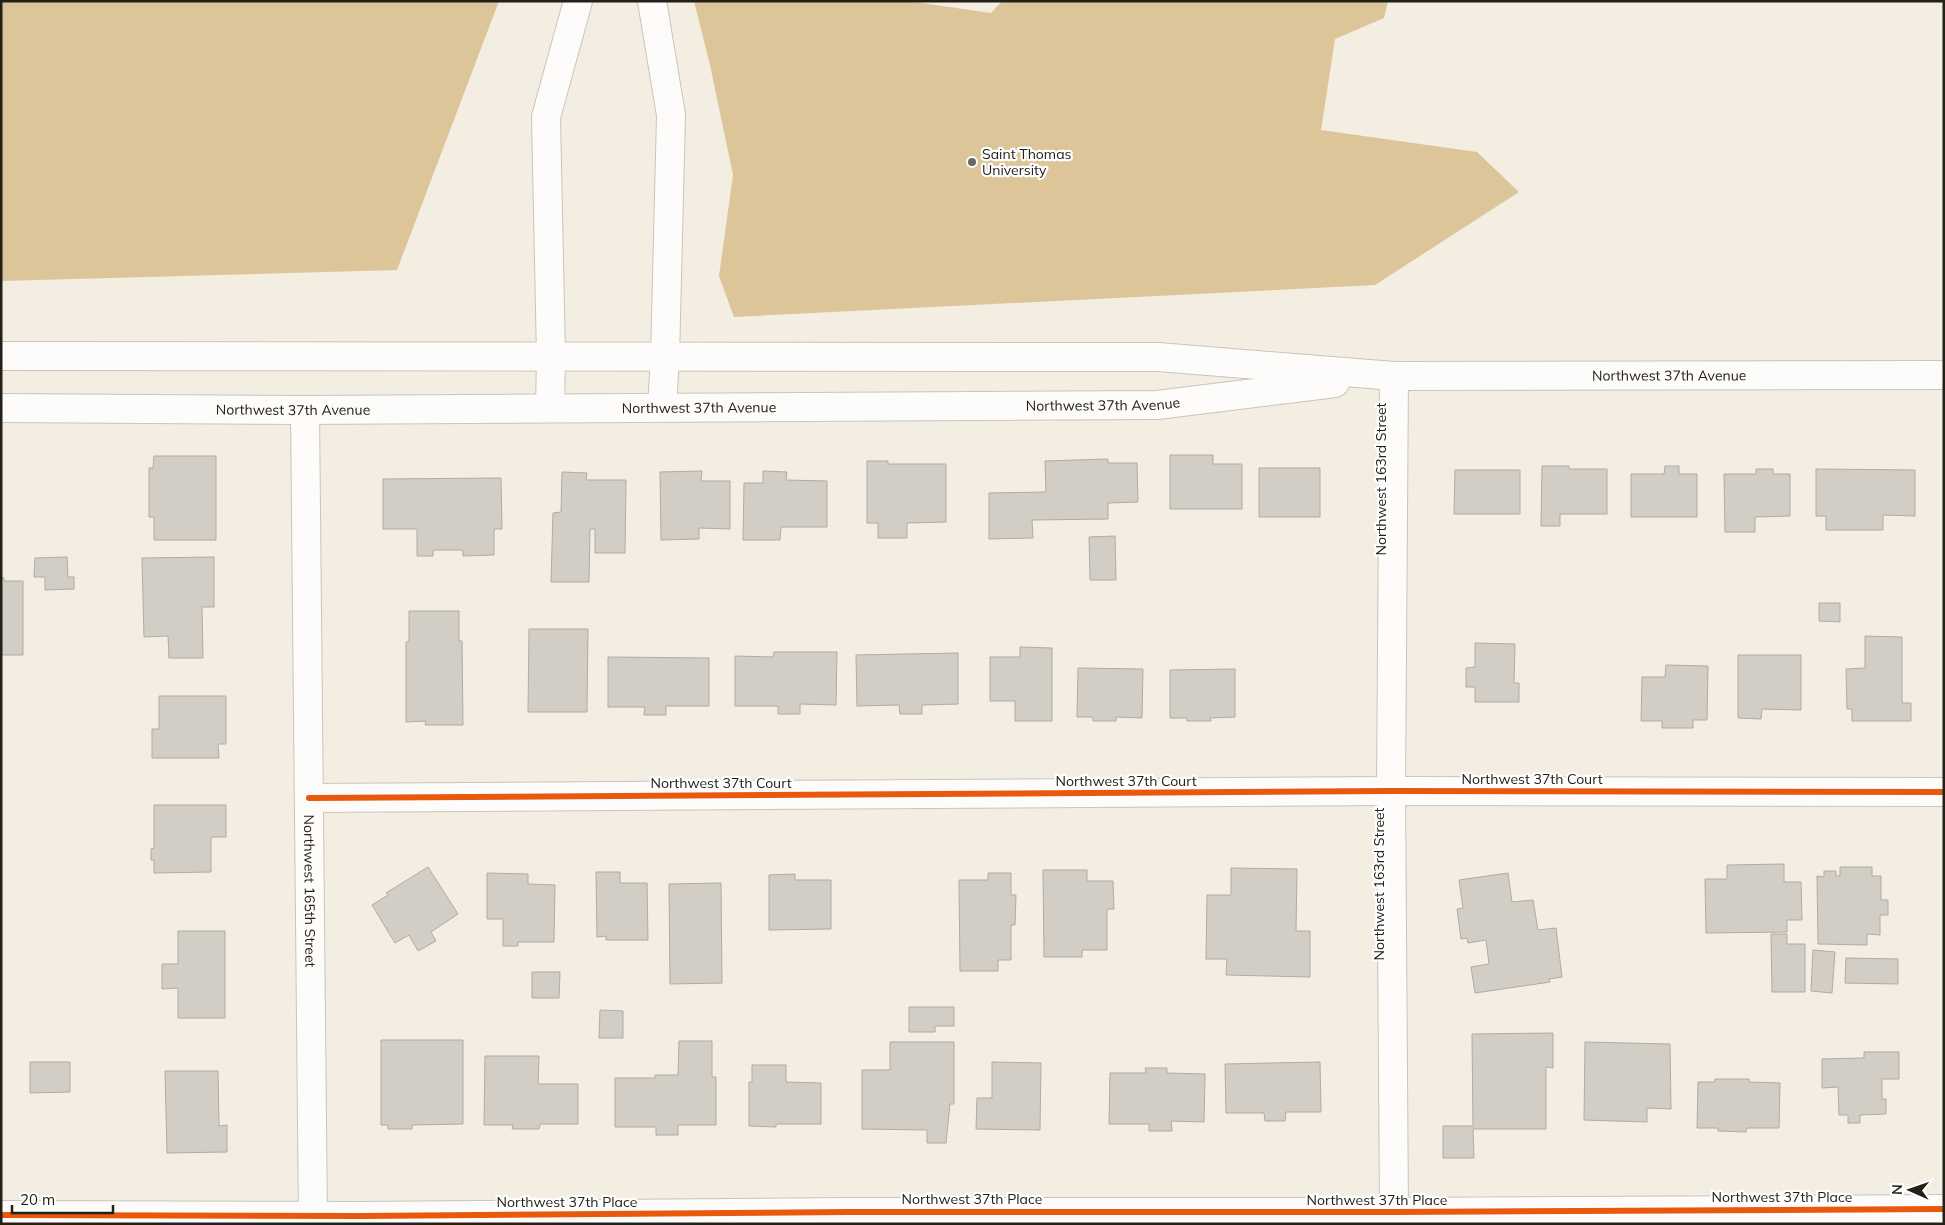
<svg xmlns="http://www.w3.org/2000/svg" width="1945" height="1225" font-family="Mulish,sans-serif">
<rect width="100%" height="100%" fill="#f3ede2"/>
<path fill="#dcc699" d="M 1,1 L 499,1 L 397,270 L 1,281 Z
M 694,1 L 908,1 L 991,13 L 1002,1 L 1388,1 L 1384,18 L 1335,39 L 1321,130 L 1477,152 L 1519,192 L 1375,285 L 734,317 L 719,276 L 733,175 L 710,65 Z"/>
<path fill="#d3cec5" stroke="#b0aca3" d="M 1170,455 L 1213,455 L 1213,464 L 1242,464 L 1242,509 L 1170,509 Z
M 154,456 L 216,456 L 216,540 L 154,540 L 154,517 L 149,517 L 149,468 L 153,468 Z
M 1108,459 L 1108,463 L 1137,463 L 1138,502 L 1108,503 L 1108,519 L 1032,520 L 1033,538 L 989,539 L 989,493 L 1046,492 L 1045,461 Z
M 867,461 L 888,461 L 888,464 L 946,464 L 946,522 L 907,523 L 907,538 L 878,538 L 878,523 L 867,523 Z
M 1542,466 L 1569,466 L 1569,469 L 1607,469 L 1607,514 L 1560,514 L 1560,526 L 1541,526 Z
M 1665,466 L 1679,466 L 1679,474 L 1697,474 L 1697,517 L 1631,517 L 1631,474 L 1664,474 Z
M 1259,468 L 1320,468 L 1320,517 L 1259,517 Z
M 1756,469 L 1773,469 L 1773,474 L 1790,474 L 1790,516 L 1755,517 L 1755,532 L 1725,532 L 1724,474 L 1756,474 Z
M 1816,469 L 1915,470 L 1915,516 L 1883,515 L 1883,530 L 1826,530 L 1826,516 L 1816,516 Z
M 1455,470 L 1520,470 L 1520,514 L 1454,514 Z
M 702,471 L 701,481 L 730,481 L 730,529 L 699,528 L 699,539 L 661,540 L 660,472 Z
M 763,471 L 787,472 L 786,480 L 827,481 L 827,527 L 781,527 L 780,540 L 743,540 L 744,483 L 763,483 Z
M 562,472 L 587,473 L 586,480 L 626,480 L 625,553 L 595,553 L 595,529 L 590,529 L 589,582 L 551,582 L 553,513 L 561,512 Z
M 501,478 L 502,529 L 494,529 L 494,555 L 463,556 L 463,550 L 433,550 L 433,556 L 417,556 L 417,529 L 383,529 L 383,479 Z
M 1115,536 L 1116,580 L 1090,580 L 1089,537 Z
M 67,557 L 68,577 L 74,577 L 74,589 L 45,590 L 45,577 L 34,577 L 35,558 Z
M 214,557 L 214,607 L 202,607 L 203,658 L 169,658 L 168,636 L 144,637 L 142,558 Z
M 1,578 L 4,578 L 4,581 L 23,581 L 23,655 L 1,655 Z
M 1819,603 L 1840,603 L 1840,622 L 1819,621 Z
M 409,611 L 459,611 L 459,641 L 462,641 L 463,725 L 425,725 L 426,721 L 406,722 L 406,642 L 409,641 Z
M 529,629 L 588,629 L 587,712 L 528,712 Z
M 1865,636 L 1902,637 L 1902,703 L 1911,703 L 1911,721 L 1852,721 L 1852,709 L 1847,709 L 1846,669 L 1865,668 Z
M 1475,643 L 1515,644 L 1514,683 L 1519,683 L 1519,702 L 1475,702 L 1475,687 L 1466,687 L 1466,668 L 1475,667 Z
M 1020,647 L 1052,648 L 1052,721 L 1015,721 L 1015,701 L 990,701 L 990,657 L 1020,657 Z
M 774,652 L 837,652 L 836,705 L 800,704 L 800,714 L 778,714 L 778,706 L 735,706 L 735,656 L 773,657 Z
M 958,653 L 958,704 L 922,705 L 922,714 L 900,714 L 899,705 L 857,706 L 856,655 Z
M 1738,655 L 1801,655 L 1801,710 L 1762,709 L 1761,719 L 1738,718 Z
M 608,657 L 709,658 L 709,706 L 666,706 L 666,715 L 644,715 L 645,707 L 608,707 Z
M 1666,665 L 1708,666 L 1707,720 L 1693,720 L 1693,728 L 1662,728 L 1662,721 L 1641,721 L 1642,677 L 1665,677 Z
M 1078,668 L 1143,669 L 1142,718 L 1116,717 L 1116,721 L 1093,721 L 1093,717 L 1077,717 Z
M 1235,669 L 1235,717 L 1210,718 L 1211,721 L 1187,721 L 1187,718 L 1170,718 L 1170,670 Z
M 159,696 L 226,696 L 226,744 L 218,744 L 219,758 L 152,758 L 152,729 L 159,729 Z
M 154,805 L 226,805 L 226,837 L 211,837 L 211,872 L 154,873 L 154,860 L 151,860 L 151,849 L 154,848 Z
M 1784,864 L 1784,882 L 1801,882 L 1802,920 L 1787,920 L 1787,932 L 1706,933 L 1705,879 L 1727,879 L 1727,865 Z
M 428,867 L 458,914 L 431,932 L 436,941 L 418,951 L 409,935 L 395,943 L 372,905 L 388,895 L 386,893 Z
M 1840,867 L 1872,867 L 1872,876 L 1881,876 L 1881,900 L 1888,900 L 1888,915 L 1880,915 L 1880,935 L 1867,934 L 1867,945 L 1818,944 L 1817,876 L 1824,877 L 1824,871 L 1836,871 L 1836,876 L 1840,876 Z
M 1231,868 L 1297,869 L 1296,931 L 1310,931 L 1310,977 L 1226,975 L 1227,959 L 1206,959 L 1207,895 L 1231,895 Z
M 1043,870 L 1087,870 L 1087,881 L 1113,881 L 1114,909 L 1107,909 L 1107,950 L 1082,950 L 1082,957 L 1044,957 Z
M 596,872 L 620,872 L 620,883 L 647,883 L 648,940 L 606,940 L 606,936 L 597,937 Z
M 487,873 L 528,874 L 528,884 L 555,885 L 554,942 L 518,942 L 518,946 L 503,946 L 503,919 L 487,919 Z
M 988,873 L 1011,873 L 1011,895 L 1016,895 L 1015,925 L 1011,925 L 1011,960 L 998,960 L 998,971 L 960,971 L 959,880 L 988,880 Z
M 1508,873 L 1512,902 L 1533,900 L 1538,930 L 1556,928 L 1562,977 L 1549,979 L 1550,982 L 1475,993 L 1471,967 L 1489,964 L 1486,940 L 1468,943 L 1467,938 L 1461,939 L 1457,909 L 1463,908 L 1459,880 Z
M 795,874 L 795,880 L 831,880 L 831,929 L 769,930 L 769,875 Z
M 721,883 L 722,983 L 670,984 L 669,884 Z
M 178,931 L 225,931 L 225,1018 L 178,1018 L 178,988 L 162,989 L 162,964 L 178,964 Z
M 1771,934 L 1787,934 L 1787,944 L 1805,944 L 1805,992 L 1772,992 Z
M 1813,950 L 1835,952 L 1832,993 L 1811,991 Z
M 1846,958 L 1898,959 L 1898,984 L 1845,983 Z
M 532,972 L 560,972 L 559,998 L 532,998 Z
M 909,1007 L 954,1007 L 954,1026 L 935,1026 L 935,1032 L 909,1032 Z
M 600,1010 L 623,1011 L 623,1038 L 599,1038 Z
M 1553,1033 L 1553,1068 L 1546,1067 L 1546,1129 L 1473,1129 L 1474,1158 L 1443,1158 L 1443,1126 L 1473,1126 L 1472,1034 Z
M 381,1040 L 463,1040 L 463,1124 L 412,1125 L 412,1129 L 388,1129 L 388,1125 L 381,1125 Z
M 679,1041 L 712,1041 L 712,1077 L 716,1077 L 716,1125 L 678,1125 L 678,1135 L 656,1135 L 656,1127 L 615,1127 L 615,1078 L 655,1078 L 655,1075 L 678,1075 Z
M 890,1042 L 954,1042 L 954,1104 L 950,1104 L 946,1143 L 927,1143 L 927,1130 L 862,1129 L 862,1070 L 890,1070 Z
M 1585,1042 L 1670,1044 L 1671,1109 L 1647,1108 L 1647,1122 L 1584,1120 Z
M 1864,1052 L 1899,1052 L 1899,1079 L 1882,1079 L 1882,1099 L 1886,1099 L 1886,1114 L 1860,1115 L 1860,1123 L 1848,1123 L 1848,1115 L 1839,1115 L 1838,1087 L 1822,1088 L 1822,1059 L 1864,1058 Z
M 485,1056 L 539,1056 L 538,1084 L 578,1084 L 578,1124 L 540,1124 L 539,1129 L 512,1129 L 513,1125 L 484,1125 Z
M 30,1062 L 70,1062 L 70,1092 L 30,1093 Z
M 992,1062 L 1041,1063 L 1040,1130 L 976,1129 L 977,1098 L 992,1098 Z
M 1320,1062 L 1321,1112 L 1286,1112 L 1285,1121 L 1265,1121 L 1264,1113 L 1226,1113 L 1225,1064 Z
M 752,1065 L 786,1065 L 786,1082 L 821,1083 L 821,1124 L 776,1124 L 776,1127 L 749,1126 L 749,1082 L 752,1082 Z
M 1145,1068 L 1167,1068 L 1167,1073 L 1205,1074 L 1204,1122 L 1171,1121 L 1172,1131 L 1149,1131 L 1149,1124 L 1109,1124 L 1110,1073 L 1146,1073 Z
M 165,1071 L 218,1071 L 219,1126 L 227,1125 L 227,1152 L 167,1153 Z
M 1715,1079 L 1749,1079 L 1749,1082 L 1780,1083 L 1779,1128 L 1747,1128 L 1746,1132 L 1718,1131 L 1718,1128 L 1697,1128 L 1698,1082 L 1714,1082 Z"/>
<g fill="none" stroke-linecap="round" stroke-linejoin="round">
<g stroke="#c9c5bc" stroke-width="30">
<g id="street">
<path d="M 652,1 L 671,115 L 665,358 L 662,407"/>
<path d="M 1394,376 L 1391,791 L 1394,1212"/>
<path d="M 550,407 L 551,357 L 546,117 L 578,1"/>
<path id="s1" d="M 305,410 L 313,1224"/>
<path d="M 309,798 L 1391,791 L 1944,792"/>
<path d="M 1,1215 L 360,1216 L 850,1212 L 1394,1212 L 1944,1209"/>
</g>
</g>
<g stroke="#c9c5bc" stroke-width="30">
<g id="primary">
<path id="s2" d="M 1,356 L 1158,357 L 1394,376 L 1944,375"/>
<path id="s3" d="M 1,408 L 305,410 L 1157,405 L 1335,383"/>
</g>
</g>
<use href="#street" stroke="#fdfcfb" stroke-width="28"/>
<use href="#primary" stroke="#fdfcfb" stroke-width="28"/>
<g stroke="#fefefe" stroke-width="9">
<path id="cycleway" d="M 309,798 L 1391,791 L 1944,792
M 1,1215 L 360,1216 L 850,1212 L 1394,1212 L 1944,1209"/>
</g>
<use href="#cycleway" stroke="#e8590c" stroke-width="6"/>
</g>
<circle fill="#6c685f" stroke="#fefefe" stroke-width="2" cx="972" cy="162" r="5"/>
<g text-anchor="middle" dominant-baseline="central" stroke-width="4.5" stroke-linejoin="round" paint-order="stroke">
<g font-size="14" fill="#232018" stroke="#fefefe" text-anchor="start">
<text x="982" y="154">Saint Thomas<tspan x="982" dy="16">University</tspan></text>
</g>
<g font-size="14" fill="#232018" stroke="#fefefe">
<text stroke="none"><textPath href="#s2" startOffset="1669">Northwest 37th Avenue</textPath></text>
<text stroke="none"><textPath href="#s3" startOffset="1102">Northwest 37th Avenue</textPath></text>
<text stroke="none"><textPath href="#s3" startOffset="698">Northwest 37th Avenue</textPath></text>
<text stroke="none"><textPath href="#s3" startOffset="292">Northwest 37th Avenue</textPath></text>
<text transform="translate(1381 479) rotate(-90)">Northwest 163rd Street</text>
<text x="1532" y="779">Northwest 37th Court</text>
<text x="1126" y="781">Northwest 37th Court</text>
<text x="721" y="783">Northwest 37th Court</text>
<text transform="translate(1379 884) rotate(-90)">Northwest 163rd Street</text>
<text stroke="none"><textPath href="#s1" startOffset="481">Northwest 165th Street</textPath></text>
<text x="1782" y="1197">Northwest 37th Place</text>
<text x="972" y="1199">Northwest 37th Place</text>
<text x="1377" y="1200">Northwest 37th Place</text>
<text x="567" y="1202">Northwest 37th Place</text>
</g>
</g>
<rect width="1945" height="1225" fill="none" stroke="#232018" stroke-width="5"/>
<g transform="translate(1910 1190) rotate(272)" stroke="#fefefe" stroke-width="4" paint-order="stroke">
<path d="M0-4L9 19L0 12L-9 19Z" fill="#232018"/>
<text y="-8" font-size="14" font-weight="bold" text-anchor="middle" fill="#232018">N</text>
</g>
<path d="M12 1205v8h101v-8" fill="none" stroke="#232018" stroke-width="2.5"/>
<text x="20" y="1205" font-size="15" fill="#232018" stroke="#fefefe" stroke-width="4" paint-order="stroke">20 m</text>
</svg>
